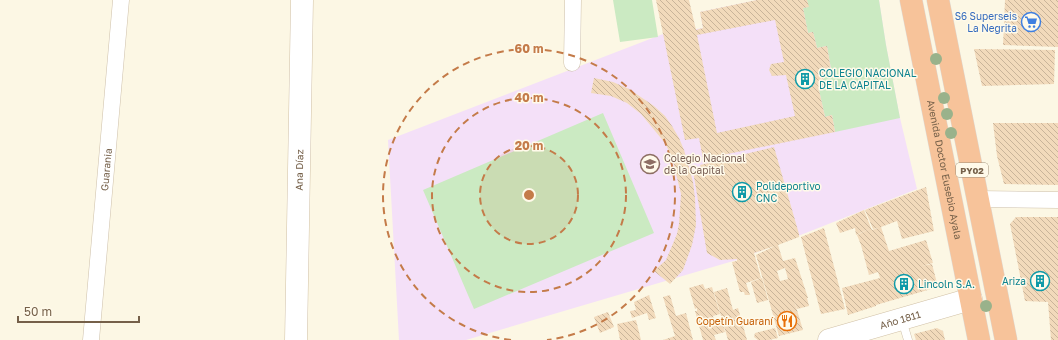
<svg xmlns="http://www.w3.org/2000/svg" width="1058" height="340" font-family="'Golos Text',sans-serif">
<defs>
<pattern id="building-back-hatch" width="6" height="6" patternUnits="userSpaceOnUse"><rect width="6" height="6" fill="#f2dabb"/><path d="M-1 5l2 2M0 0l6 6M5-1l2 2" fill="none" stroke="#c9b49a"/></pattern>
</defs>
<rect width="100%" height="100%" fill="#fcf7e4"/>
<path fill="#f4e0f8" d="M 757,0 L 879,0 L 886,45 L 900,118 L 917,189 L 740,259 L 466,340 L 399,340 L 388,140 L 663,34 L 703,28 L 700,12 Z"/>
<path fill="#cbeac2" d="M 613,0 L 652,0 L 658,37 L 620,42 Z
M 807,0 L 879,0 L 886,45 L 900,118 L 835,132 L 832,115 L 825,117 L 819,90 L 823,71 L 831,69 L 827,46 L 817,48 L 813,32 L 808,33 L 803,8 L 808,7 Z
M 603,113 L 654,233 L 474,309 L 423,190 Z"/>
<path fill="url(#building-back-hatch)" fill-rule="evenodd" d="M 656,0 L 689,0 L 696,30 L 703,28 L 700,12 L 757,0 L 807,0 L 809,7 L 803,8 L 808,33 L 813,32 L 817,48 L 827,46 L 831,70 L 823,71 L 824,79 L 822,80 L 824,89 L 819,90 L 825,117 L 832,115 L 835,132 L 703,159 L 699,138 L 685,140 ZM 775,20 L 784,62 L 771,64 L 769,70 L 772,76 L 786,75 L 795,116 L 717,133 L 697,35 Z
M 1005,0 L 1058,0 L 1058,47 L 1003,45 Z
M 974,49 L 1055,50 L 1054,84 L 982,86 Z
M 594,78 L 613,82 L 629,89 L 654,106 L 665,116 L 672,126 L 679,138 L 684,150 L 693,182 L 695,198 L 696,225 L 692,245 L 683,270 L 670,284 L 654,271 L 666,260 L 677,234 L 679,224 L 681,194 L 672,157 L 665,143 L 641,114 L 627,103 L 611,96 L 591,93 Z
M 993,123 L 1058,123 L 1058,185 L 1004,184 L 997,156 Z
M 774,147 L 799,234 L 799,237 L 778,245 L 783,261 L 795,258 L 808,298 L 807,298 L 809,306 L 797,309 L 793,297 L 803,330 L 779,336 L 756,255 L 775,246 L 754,253 L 761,278 L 746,283 L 750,295 L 745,295 L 744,292 L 740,292 L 732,262 L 737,261 L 737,259 L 720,260 L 707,253 L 693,171 L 702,169 L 700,165 ZM 785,268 L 788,279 L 780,281 L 777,271 Z
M 926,187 L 934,231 L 902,239 L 897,221 L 881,227 L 889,251 L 926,240 L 933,263 L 922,266 L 932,264 L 938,287 L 876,305 L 876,306 L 848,315 L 842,288 L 880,278 L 878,272 L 869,275 L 861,245 L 857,235 L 871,228 L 872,230 L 878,228 L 873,229 L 865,210 Z
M 864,210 L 871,228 L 856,235 L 855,228 L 840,233 L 836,223 Z
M 1016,217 L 1058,217 L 1058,340 L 1051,340 L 1048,302 L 1025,301 L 1010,224 Z
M 824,228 L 845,309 L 821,314 L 801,237 Z
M 762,278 L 768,300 L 757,303 L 751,282 Z
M 703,284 L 705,289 L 712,287 L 720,314 L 713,316 L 714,320 L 721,318 L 725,332 L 714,335 L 716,340 L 703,340 L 695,311 L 697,311 L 697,308 L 695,309 L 689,288 Z
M 727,288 L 733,310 L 738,308 L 747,340 L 728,340 L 714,292 Z
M 649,295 L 656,318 L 649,320 L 647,313 L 632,318 L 630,311 L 636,310 L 634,302 Z
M 670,295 L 676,316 L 686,313 L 693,340 L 663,340 L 675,336 L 663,297 Z
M 608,312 L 614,327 L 600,333 L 594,317 Z
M 636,320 L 641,340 L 620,340 L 617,324 Z
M 775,328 L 778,338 L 769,340 L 758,340 L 754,337 L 755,333 Z
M 937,328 L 943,331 L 945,340 L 916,340 L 914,334 Z"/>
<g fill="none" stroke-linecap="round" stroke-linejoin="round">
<g stroke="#cec0aa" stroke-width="9">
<path id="lane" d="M 902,320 L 908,340"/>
</g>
<g stroke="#cec0aa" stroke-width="17">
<g id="street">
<path d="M 572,63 L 573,0"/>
<path d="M 978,199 L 1058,200"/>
<path id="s1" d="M 91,340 L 121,0"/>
</g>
</g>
<g stroke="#d1c1a7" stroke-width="23">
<g id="secondary">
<path id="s2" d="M 296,340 L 302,0"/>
<path id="s3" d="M 829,340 L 971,299"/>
</g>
</g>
<g stroke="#ded9d3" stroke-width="23">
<g id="highway">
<path id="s4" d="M 911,0 L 979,340"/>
<path d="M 938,0 L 1006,340"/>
</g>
</g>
<use href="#lane" stroke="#fff" stroke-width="8"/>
<use href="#street" stroke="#fff" stroke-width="16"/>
<use href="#secondary" stroke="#fff" stroke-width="22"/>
<use href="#highway" stroke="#f7c39a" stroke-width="22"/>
</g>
<g fill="#99b28b">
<circle cx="936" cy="59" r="6"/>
<circle cx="944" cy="98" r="6"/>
<circle cx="947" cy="114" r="6"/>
<circle cx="951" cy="133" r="6"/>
<circle cx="986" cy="306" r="6"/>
</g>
<circle cx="529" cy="195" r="49" fill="#c47b49" fill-opacity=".12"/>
<g fill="none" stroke="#c47b49" stroke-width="2" stroke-dasharray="7 5">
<circle cx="529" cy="195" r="49"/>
<circle cx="529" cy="195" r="97"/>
<path d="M511 340A146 146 0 1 1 547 340"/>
</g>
<defs>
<g id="supermarket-ring" transform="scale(1)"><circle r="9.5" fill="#fffaea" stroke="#3f7fe0" stroke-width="1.5"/><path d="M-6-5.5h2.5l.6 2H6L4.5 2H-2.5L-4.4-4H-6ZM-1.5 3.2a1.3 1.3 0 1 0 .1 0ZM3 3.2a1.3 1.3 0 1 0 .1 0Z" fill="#3f7fe0"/></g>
<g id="building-ring" transform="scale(1)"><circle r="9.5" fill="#fffaea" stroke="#0f9aa8" stroke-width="1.5"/><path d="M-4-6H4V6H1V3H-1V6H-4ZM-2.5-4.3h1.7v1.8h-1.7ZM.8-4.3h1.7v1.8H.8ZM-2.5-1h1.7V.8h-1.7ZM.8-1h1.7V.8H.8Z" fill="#0f9aa8"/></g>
<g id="school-ring" transform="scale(1)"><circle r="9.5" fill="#fffaea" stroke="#8d6e63" stroke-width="1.5"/><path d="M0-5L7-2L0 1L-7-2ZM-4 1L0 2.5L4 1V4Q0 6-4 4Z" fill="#8d6e63"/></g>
<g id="restaurant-ring" transform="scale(1)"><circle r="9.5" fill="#fffaea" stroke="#e8710a" stroke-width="1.5"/><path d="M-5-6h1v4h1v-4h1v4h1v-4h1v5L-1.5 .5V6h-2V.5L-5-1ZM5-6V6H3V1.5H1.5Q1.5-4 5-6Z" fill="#e8710a"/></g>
</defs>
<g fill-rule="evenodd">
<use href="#supermarket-ring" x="1031" y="22"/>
<use href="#building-ring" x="805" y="79"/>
<use href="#school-ring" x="650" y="164"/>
<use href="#building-ring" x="742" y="192"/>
<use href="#building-ring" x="1040" y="281"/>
<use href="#building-ring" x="904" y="284"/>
<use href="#restaurant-ring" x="787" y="321"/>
</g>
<g text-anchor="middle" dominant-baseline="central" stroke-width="3" stroke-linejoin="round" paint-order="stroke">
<rect fill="#fffaea" stroke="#9e8e79" stroke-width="1" x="956" y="163" width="32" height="14" rx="3"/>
<g font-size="9" font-weight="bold" fill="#756049">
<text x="972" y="170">PY02</text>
</g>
<g font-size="10" fill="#366cbe" stroke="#fffaea" text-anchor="end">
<text x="1017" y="16">S6 Superseis<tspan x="1017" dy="12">La Negrita</tspan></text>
</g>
<g font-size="10" fill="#0d838f" stroke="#fffaea" text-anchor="start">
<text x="819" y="73">COLEGIO NACIONAL<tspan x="819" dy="12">DE LA CAPITAL</tspan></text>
<text x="756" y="186">Polideportivo<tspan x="756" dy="12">CNC</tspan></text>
<text x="1026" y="281" text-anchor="end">Ariza</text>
<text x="918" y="284">Lincoln S.A.</text>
</g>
<g font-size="10" fill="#785e54" stroke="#fffaea" text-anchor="start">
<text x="664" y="158">Colegio Nacional<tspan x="664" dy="12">de la Capital</tspan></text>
</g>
<g font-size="10" fill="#756049" stroke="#fffaea">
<text stroke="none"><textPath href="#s1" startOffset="171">Guarania</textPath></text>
<text stroke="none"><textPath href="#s2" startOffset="170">Ana Díaz</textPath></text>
<text stroke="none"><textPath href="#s4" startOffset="173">Avenida Doctor Eusebio Ayala</textPath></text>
<text stroke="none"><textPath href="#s3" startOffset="74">Año 1811</textPath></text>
</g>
<g font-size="10" fill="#c56008" stroke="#fffaea" text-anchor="end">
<text x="773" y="321">Copetín Guaraní</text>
</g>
</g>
<circle cx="529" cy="195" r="6" fill="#c47b49" stroke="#fffaea" stroke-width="2"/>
<g font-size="12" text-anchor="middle" font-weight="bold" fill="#c47b49" stroke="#fffaea" stroke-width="3" stroke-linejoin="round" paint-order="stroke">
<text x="529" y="53">60 m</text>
<text x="529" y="102">40 m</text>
<text x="529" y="150">20 m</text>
</g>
<path d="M18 316v6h121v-6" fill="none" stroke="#756049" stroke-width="2"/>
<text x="24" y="316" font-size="12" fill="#756049" stroke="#fffaea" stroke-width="3" paint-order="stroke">50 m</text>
</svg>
